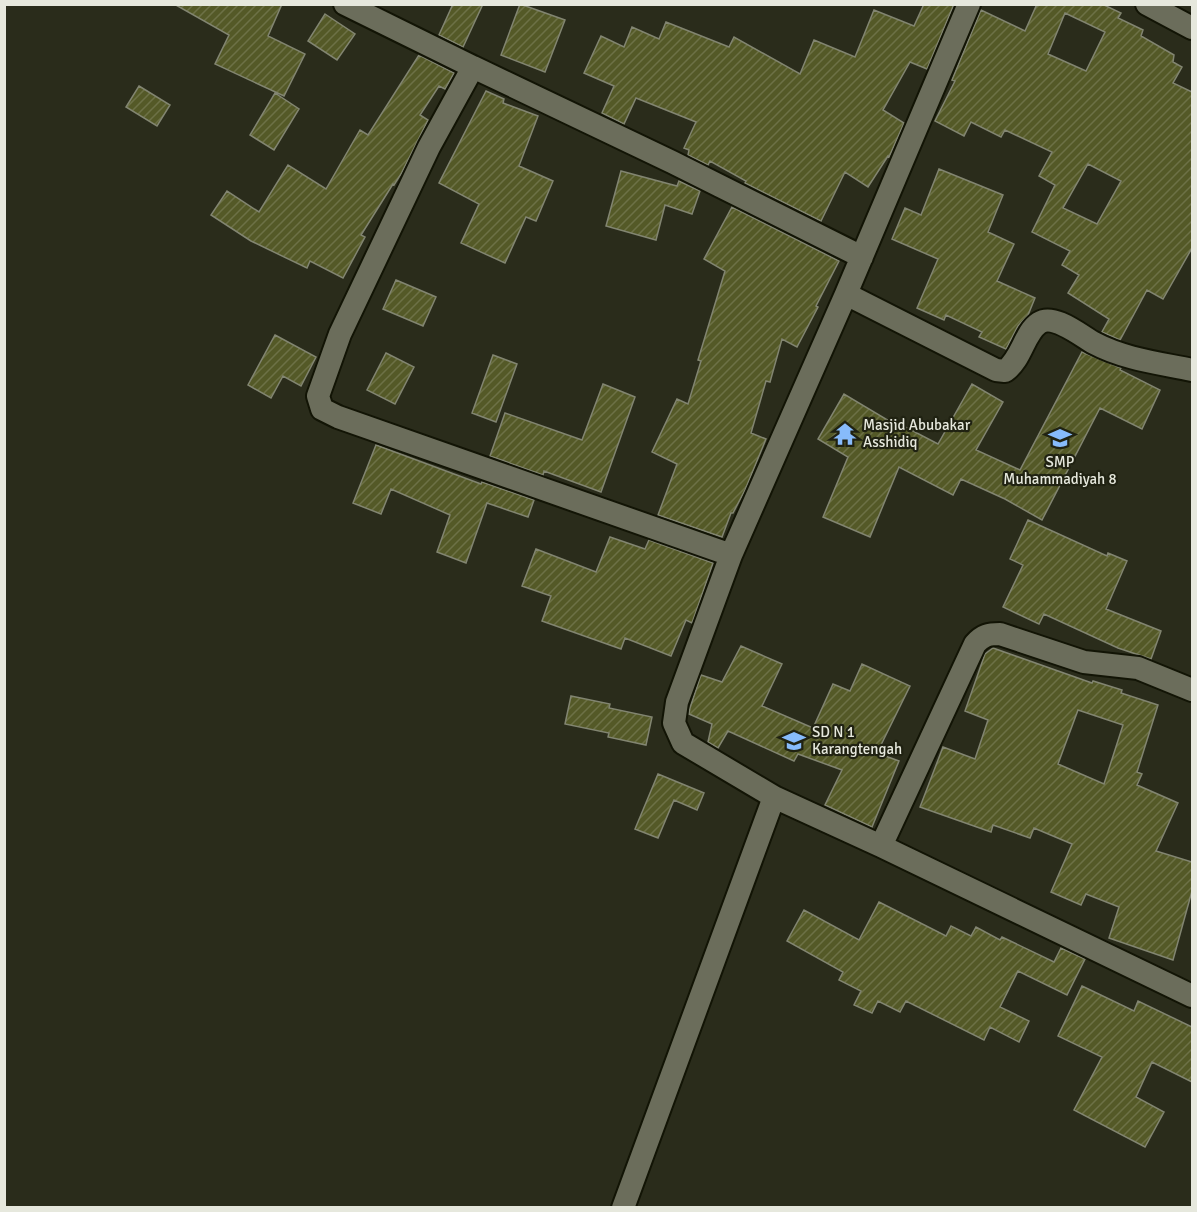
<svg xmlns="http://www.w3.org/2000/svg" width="1197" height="1212" font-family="Signika,sans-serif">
<defs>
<pattern id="building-hatch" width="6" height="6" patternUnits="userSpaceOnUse" patternTransform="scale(1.5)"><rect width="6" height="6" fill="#545927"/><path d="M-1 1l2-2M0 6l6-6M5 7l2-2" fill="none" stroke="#6d7146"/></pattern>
</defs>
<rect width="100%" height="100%" fill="#2a2c1b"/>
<path fill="url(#building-hatch)" stroke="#828571" stroke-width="1.5" fill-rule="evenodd" d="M 174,4 L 282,4 L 268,36 L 305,54 L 284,96 L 215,64 L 229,35 Z
M 453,4 L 483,4 L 463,47 L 439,35 Z
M 520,4 L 565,20 L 545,72 L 501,55 Z
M 924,4 L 954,4 L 927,69 L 910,62 L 883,110 L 904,123 L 889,157 L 888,156 L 868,187 L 845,172 L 821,221 L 745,183 L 746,181 L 710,161 L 708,165 L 688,155 L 689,150 L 684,148 L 696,122 L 636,98 L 624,124 L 602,113 L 614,86 L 584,73 L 601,36 L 624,47 L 632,27 L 659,39 L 666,22 L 729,47 L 734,37 L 800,74 L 814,40 L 855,57 L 874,10 L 914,26 Z
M 1037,4 L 1102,4 L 1121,13 L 1118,18 L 1143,30 L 1141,36 L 1174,55 L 1173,62 L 1182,67 L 1173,83 L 1192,92 L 1192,248 L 1163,299 L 1147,290 L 1120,340 L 1102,332 L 1109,319 L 1068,293 L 1079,275 L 1062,265 L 1070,251 L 1032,232 L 1055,185 L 1039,176 L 1052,152 L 1005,130 L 1001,137 L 971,122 L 964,136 L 935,121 L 955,81 L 952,80 L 981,10 L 1025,31 ZM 1065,13 L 1105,32 L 1086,71 L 1048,54 ZM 1088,164 L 1121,181 L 1097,224 L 1063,208 Z
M 325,14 L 355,34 L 337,60 L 308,41 Z
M 419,55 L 454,73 L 445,89 L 439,86 L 420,115 L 428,120 L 401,174 L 394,185 L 393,184 L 361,235 L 365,237 L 343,278 L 310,261 L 307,268 L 251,241 L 211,215 L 227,191 L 259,212 L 288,165 L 326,189 L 360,130 L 368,135 Z
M 139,86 L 170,105 L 157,126 L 126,107 Z
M 486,91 L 504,99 L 503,103 L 538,116 L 519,166 L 553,181 L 536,221 L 526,217 L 505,263 L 461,243 L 479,204 L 439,183 Z
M 275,93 L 299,109 L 274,150 L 250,135 Z
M 939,169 L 1003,195 L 988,232 L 1014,244 L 997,281 L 1035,298 L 1028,315 L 1018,326 L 1006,349 L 979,337 L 982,332 L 946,315 L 944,320 L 917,308 L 938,259 L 892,239 L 905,208 L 921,215 Z
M 621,171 L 677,186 L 679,181 L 700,191 L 692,214 L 665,205 L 656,240 L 606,226 Z
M 732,207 L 839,261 L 816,306 L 818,307 L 797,347 L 782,339 L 770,382 L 766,381 L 751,433 L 766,439 L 745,490 L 733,513 L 731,513 L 722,537 L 658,515 L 677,464 L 652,452 L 677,399 L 688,404 L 701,361 L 698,360 L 725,271 L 704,259 Z
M 396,280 L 436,297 L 423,326 L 383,309 Z
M 275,335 L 316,357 L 301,386 L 283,376 L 271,398 L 248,385 Z
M 1082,352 L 1121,368 L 1120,370 L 1160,390 L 1142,429 L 1100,408 L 1042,520 L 1005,499 L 961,479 L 953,495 L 899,467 L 870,537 L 823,517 L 848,457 L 818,439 L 844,394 L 889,421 L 890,419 L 938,444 L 972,384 L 1003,402 L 976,450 L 1020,470 Z
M 386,353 L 414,367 L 395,404 L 367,390 Z
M 493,355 L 517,364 L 496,422 L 472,413 Z
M 603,384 L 635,397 L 601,492 L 544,471 L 543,475 L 490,456 L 505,413 L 582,440 Z
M 376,445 L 481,484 L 482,482 L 534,500 L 528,517 L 487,503 L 466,563 L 437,552 L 450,515 L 391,489 L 381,514 L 353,503 Z
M 1028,520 L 1107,556 L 1108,553 L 1127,561 L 1106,609 L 1161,631 L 1151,659 L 1118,648 L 1044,614 L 1039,624 L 1003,607 L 1023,565 L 1010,559 Z
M 610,537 L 645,549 L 649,540 L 713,563 L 692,623 L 686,620 L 671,656 L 625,638 L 621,649 L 542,621 L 551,596 L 522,586 L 536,549 L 596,572 Z
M 741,646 L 782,664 L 762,706 L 813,728 L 833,684 L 850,691 L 862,664 L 910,686 L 877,753 L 899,761 L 872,827 L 825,805 L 842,770 L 798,754 L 794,761 L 728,731 L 718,748 L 708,742 L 712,724 L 689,714 L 690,708 L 701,675 L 722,682 Z
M 993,648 L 1092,683 L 1093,681 L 1122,690 L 1121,693 L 1158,705 L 1137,772 L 1142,774 L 1137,785 L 1178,803 L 1156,851 L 1192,862 L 1192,891 L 1173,960 L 1109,938 L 1119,907 L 1086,894 L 1081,905 L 1051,892 L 1072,844 L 1034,828 L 1030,838 L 993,825 L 991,832 L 920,807 L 943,747 L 975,759 L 988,720 L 965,711 L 985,654 ZM 1078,710 L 1123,725 L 1104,784 L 1058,764 Z
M 571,696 L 610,704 L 609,708 L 652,717 L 646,745 L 608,737 L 609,733 L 565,724 Z
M 658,774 L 704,793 L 697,810 L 674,800 L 658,838 L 635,829 Z
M 879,902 L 946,936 L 951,926 L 971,936 L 976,927 L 1000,940 L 1002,937 L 1054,962 L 1061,948 L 1085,959 L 1067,995 L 1018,971 L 1000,1007 L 1029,1021 L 1019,1042 L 990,1027 L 984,1040 L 906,1001 L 900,1012 L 878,1001 L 872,1013 L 854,1005 L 861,991 L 839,980 L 843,972 L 787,941 L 804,910 L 859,940 Z
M 1082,986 L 1134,1011 L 1138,1001 L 1192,1027 L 1192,1082 L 1152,1062 L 1136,1097 L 1164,1112 L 1145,1147 L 1074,1110 L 1102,1057 L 1058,1036 Z"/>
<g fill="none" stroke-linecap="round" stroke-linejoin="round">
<g stroke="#121405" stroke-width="26">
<path id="street" d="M 345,4 L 473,67
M 969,4 L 846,294 L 731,555 L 677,702 L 674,723 L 683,743 L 774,797 L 881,846 L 1192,996
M 1147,4 L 1192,28
M 846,294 L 996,370 L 1005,371 C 1022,359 1024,333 1039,323 C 1054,313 1081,336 1094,343 C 1124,359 1159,363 1192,370
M 731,555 L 338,417 L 322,409 L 318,396 L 340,334 L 429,147 L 473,67 L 672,162 L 862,257
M 881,846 L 975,644 C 983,635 989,634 1000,634 L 1084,662 L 1138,668 L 1192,690
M 623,1208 L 774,797"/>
</g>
<use href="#street" stroke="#6b6d5b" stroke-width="22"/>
</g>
<defs>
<g id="temple-bare" transform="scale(1.8)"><path d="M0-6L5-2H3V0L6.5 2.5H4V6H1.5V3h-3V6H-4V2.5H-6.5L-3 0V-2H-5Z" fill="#87bbfb" stroke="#202212" stroke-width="2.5" paint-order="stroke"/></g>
<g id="school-bare" transform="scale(1.8)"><path d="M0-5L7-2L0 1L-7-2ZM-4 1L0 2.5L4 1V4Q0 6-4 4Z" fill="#87bbfb" stroke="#202212" stroke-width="2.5" paint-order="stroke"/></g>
</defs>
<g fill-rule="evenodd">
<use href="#temple-bare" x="845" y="434"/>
<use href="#school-bare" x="1060" y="438"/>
<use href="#school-bare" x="794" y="741"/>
</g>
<g text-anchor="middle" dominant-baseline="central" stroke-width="4.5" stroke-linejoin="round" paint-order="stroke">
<g font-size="15" fill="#e6e8dd" stroke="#202212" text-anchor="start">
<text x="863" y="425">Masjid Abubakar<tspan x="863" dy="17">Asshidiq</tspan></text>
<text x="1060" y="462" text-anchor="middle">SMP<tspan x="1060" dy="17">Muhammadiyah 8</tspan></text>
<text x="812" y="732">SD N 1<tspan x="812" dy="17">Karangtengah</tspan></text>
</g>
</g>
<rect width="1197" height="1212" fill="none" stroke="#e6e8dd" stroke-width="12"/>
</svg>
